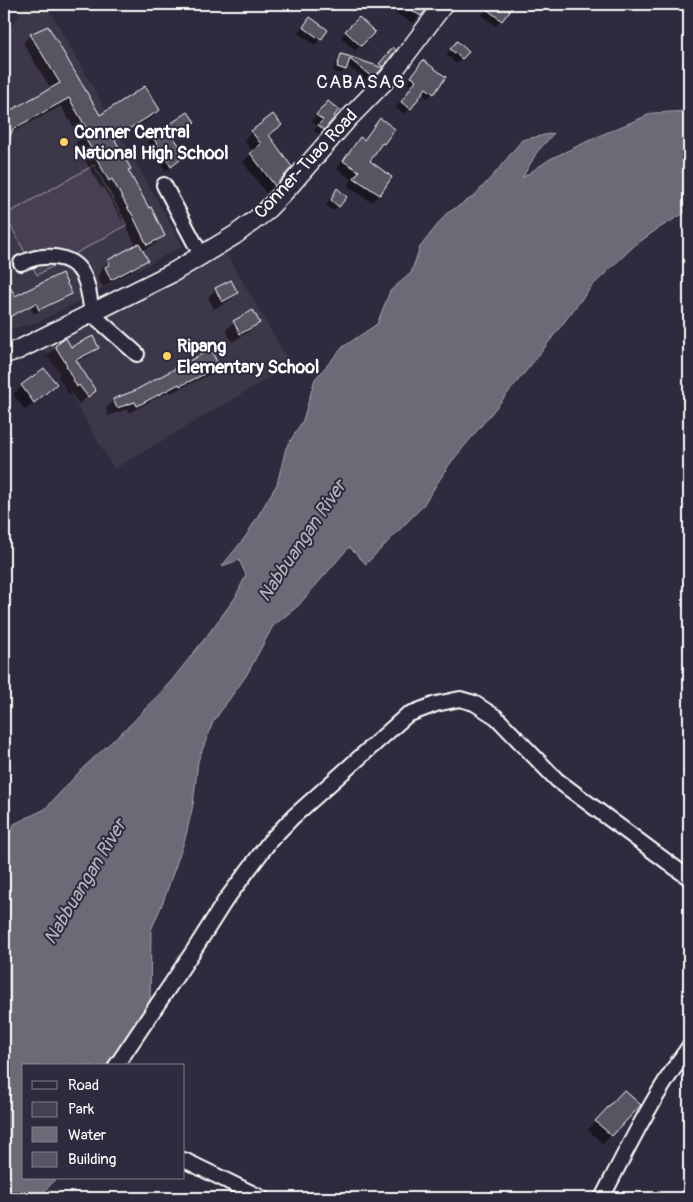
<svg xmlns="http://www.w3.org/2000/svg" width="693" height="1202" font-family="Pangolin,sans-serif">
<rect width="100%" height="100%" fill="#2f2a3d"/>
<filter id="ink" filterUnits="userSpaceOnUse"><feTurbulence type="fractalNoise" baseFrequency=".02" numOctaves="2"/><feDisplacementMap in="SourceGraphic" scale="10" xChannelSelector="R" yChannelSelector="G"/><feConvolveMatrix kernelMatrix="1 2 1 2 8 2 1 2 1" color-interpolation-filters="sRGB"/></filter>
<g filter="url(#ink)">
<path fill="#3c3749" d="M 26,4 L 46,4 L 183,246 L 39,322 L 4,331 L 4,37 Z
M 226,253 L 291,365 L 114,469 L 43,347 Z"/>
<path fill="#464152" stroke="#a2a0a8" d="M 94,165 L 127,225 L 37,275 L 5,215 Z"/>
<path fill="#6d6a77" stroke="#a7a6ad" d="M 689,111 L 689,210 L 656,230 L 634,246 L 591,287 L 535,360 L 449,465 L 422,507 L 366,564 L 349,547 L 298,606 L 273,626 L 246,676 L 213,722 L 198,761 L 193,805 L 185,839 L 163,902 L 151,930 L 150,1002 L 133,1032 L 106,1066 L 24,1066 L 24,1178 L 57,1178 L 38,1198 L 4,1198 L 4,849 L 14,824 L 45,809 L 84,767 L 132,723 L 172,680 L 206,637 L 235,598 L 246,575 L 239,560 L 222,566 L 246,536 L 277,484 L 286,448 L 303,420 L 315,379 L 343,347 L 377,324 L 390,291 L 411,273 L 420,247 L 446,214 L 474,196 L 496,172 L 522,140 L 554,133 L 537,152 L 522,178 L 550,159 L 601,135 L 653,113 Z"/>
<path fill="#0007" d="M 396,4 L 429,4 L 413,23 L 392,11 Z
M 490,4 L 513,4 L 496,26 L 482,15 Z
M 310,19 L 320,39 L 315,45 L 298,33 Z
M 359,19 L 373,32 L 355,51 L 341,37 Z
M 31,35 L 99,117 L 159,110 L 151,118 L 113,140 L 127,171 L 163,236 L 155,244 L 141,251 L 146,260 L 138,268 L 103,287 L 97,277 L 102,272 L 101,269 L 109,261 L 136,246 L 123,219 L 122,220 L 103,187 L 101,188 L 75,143 L 80,138 L 61,106 L 11,133 L 4,152 L 4,109 L 10,112 L 51,89 L 23,43 Z
M 451,48 L 467,52 L 456,64 L 446,54 Z
M 388,54 L 382,66 L 368,82 L 347,65 L 345,69 L 341,74 L 333,71 L 337,60 L 341,56 L 377,67 Z
M 423,62 L 433,93 L 428,98 L 421,93 L 405,114 L 396,108 L 411,86 L 407,83 Z
M 328,103 L 323,129 L 318,134 L 314,131 L 318,126 L 312,121 Z
M 188,114 L 193,122 L 188,127 L 171,137 L 179,160 L 166,171 L 147,142 Z
M 380,120 L 383,143 L 368,162 L 391,177 L 379,195 L 371,202 L 348,186 L 352,179 L 337,169 L 352,146 L 360,138 L 363,140 Z
M 280,125 L 268,136 L 291,167 L 266,193 L 243,162 L 253,152 L 244,140 L 252,132 Z
M 338,190 L 338,206 L 333,211 L 326,205 Z
M 4,278 L 15,298 L 70,293 L 66,298 L 34,314 L 30,307 L 4,322 Z
M 216,289 L 237,293 L 229,301 L 214,309 L 208,297 Z
M 234,322 L 258,323 L 250,331 L 232,342 L 226,330 Z
M 65,340 L 71,349 L 97,348 L 89,356 L 76,362 L 94,391 L 79,404 L 71,393 L 69,394 L 58,375 L 60,374 L 47,355 Z
M 217,367 L 209,375 L 171,393 L 170,391 L 129,413 L 127,409 L 108,416 L 106,408 L 114,400 Z
M 44,369 L 55,384 L 25,410 L 13,394 Z
M 616,1099 L 639,1105 L 603,1144 L 588,1130 Z"/>
<path fill="#595564" stroke="#fff" d="M 400,4 L 421,4 L 428,7 L 421,16 Z
M 480,4 L 515,4 L 502,21 Z
M 310,17 L 328,30 L 321,40 L 303,27 Z
M 359,17 L 375,32 L 361,46 L 345,31 Z
M 48,26 L 100,115 L 145,86 L 160,110 L 114,138 L 131,169 L 128,170 L 149,208 L 151,207 L 165,236 L 147,245 L 131,212 L 130,212 L 112,179 L 109,181 L 83,134 L 88,131 L 69,98 L 13,129 L 4,152 L 4,114 L 60,83 L 30,34 Z
M 457,41 L 469,52 L 462,59 L 450,49 Z
M 393,47 L 396,50 L 383,67 L 379,64 Z
M 341,54 L 348,56 L 383,68 L 373,78 L 350,59 L 346,70 L 337,67 Z
M 423,60 L 446,77 L 434,94 L 426,88 L 411,109 L 401,102 L 416,80 L 411,77 Z
M 328,101 L 339,110 L 334,116 L 335,117 L 324,130 L 318,125 L 323,120 L 316,115 Z
M 188,112 L 195,122 L 172,135 L 186,155 L 171,167 L 152,136 Z
M 273,114 L 282,125 L 269,135 L 292,167 L 275,186 L 250,153 L 261,144 L 251,131 Z
M 380,118 L 395,129 L 384,144 L 382,143 L 370,161 L 392,177 L 380,195 L 354,178 L 359,171 L 343,161 L 360,137 L 364,140 Z
M 337,188 L 347,197 L 339,207 L 331,200 Z
M 139,243 L 148,260 L 111,280 L 105,267 L 110,264 L 108,260 Z
M 62,273 L 72,294 L 39,310 L 36,303 L 4,320 L 4,275 L 15,296 Z
M 231,280 L 238,293 L 222,302 L 215,288 Z
M 253,310 L 260,323 L 240,334 L 233,321 Z
M 93,336 L 99,348 L 76,360 L 96,391 L 88,397 L 79,385 L 77,387 L 66,366 L 67,365 L 55,346 L 66,338 L 71,347 Z
M 211,349 L 219,367 L 180,386 L 179,384 L 137,406 L 135,402 L 117,408 L 113,399 L 134,391 Z
M 44,368 L 57,384 L 34,403 L 21,385 Z
M 624,1090 L 641,1105 L 612,1136 L 595,1121 Z"/>
<g fill="none" stroke-linecap="round" stroke-linejoin="round">
<g stroke="#fff" stroke-width="18">
<path id="minor" d="M 164,185 L 201,255
M 21,263 C 34,258 40,256 55,257 C 87,261 88,287 92,314 L 137,354
M 116,1066 L 194,950 L 225,901 L 270,841 L 293,817 L 407,715 L 436,704 L 460,699 L 474,703 L 496,717 L 557,780 L 689,878
M 184,1160 L 262,1198
M 602,1198 C 628,1147 654,1094 689,1047"/>
</g>
<g stroke="#fff" stroke-width="21">
<path id="major" d="M 4,354 L 18,350 L 172,273 L 235,235 L 264,213 L 287,189 L 346,121 L 389,77 L 444,4"/>
</g>
<use href="#minor" stroke="#2f2a3d" stroke-width="14"/>
<use href="#major" stroke="#2f2a3d" stroke-width="18"/>
</g>
</g>
<g fill="#ffd166" stroke="#2f2a3d" stroke-width="2">
<circle cx="64" cy="142" r="5"/>
<circle cx="167" cy="356" r="5"/>
</g>
<g text-anchor="middle" dominant-baseline="central" stroke-width="4" stroke-linejoin="round" paint-order="stroke">
<g font-size="18" font-weight="bold" fill="#fff" stroke="#2f2a3d" text-anchor="start">
<text x="74" y="132">Conner Central<tspan x="74" dy="21">National High School</tspan></text>
<text x="177" y="346">Ripang<tspan x="177" dy="21">Elementary School</tspan></text>
</g>
<g font-size="18" fill="#fff" stroke="#2f2a3d">
<text transform="translate(306 164) rotate(-47)">Conner-Tuao Road</text>
</g>
<g font-size="19" letter-spacing="1" fill="#fff" stroke="#2f2a3d">
<text x="361" y="82">CABASAG</text>
</g>
<g font-size="19" font-style="italic" fill="#b6b4bb" stroke="#2f2a3d">
<text transform="translate(302 541) rotate(-56)">Nabbuangan River</text>
<text transform="translate(85 882) rotate(-59)">Nabbuangan River</text>
</g>
</g>
<rect width="693" height="1202" fill="none" stroke="#2f2a3d" stroke-width="20"/>
<rect x="10" y="10" width="673" height="1182" fill="none" stroke="#fff" stroke-width="2" filter="url(#ink)"/>
<rect x="22" y="1064" width="162" height="115" fill="#2f2a3d" stroke="#827f8b"/>
<rect x="32" y="1081" width="25" height="8" fill="#2f2a3d" stroke="#827f8b"/>
<text x="68" y="1090" font-size="15" fill="#ffffff">Road</text>
<rect x="32" y="1102" width="25" height="15" fill="#464152" stroke="#827f8b"/>
<text x="68" y="1114" font-size="15" fill="#ffffff">Park</text>
<rect x="32" y="1127" width="25" height="15" fill="#6d6a77" stroke="#827f8b"/>
<text x="68" y="1140" font-size="15" fill="#ffffff">Water</text>
<rect x="32" y="1152" width="25" height="15" fill="#595564" stroke="#827f8b"/>
<text x="68" y="1164" font-size="15" fill="#ffffff">Building</text>
</svg>
